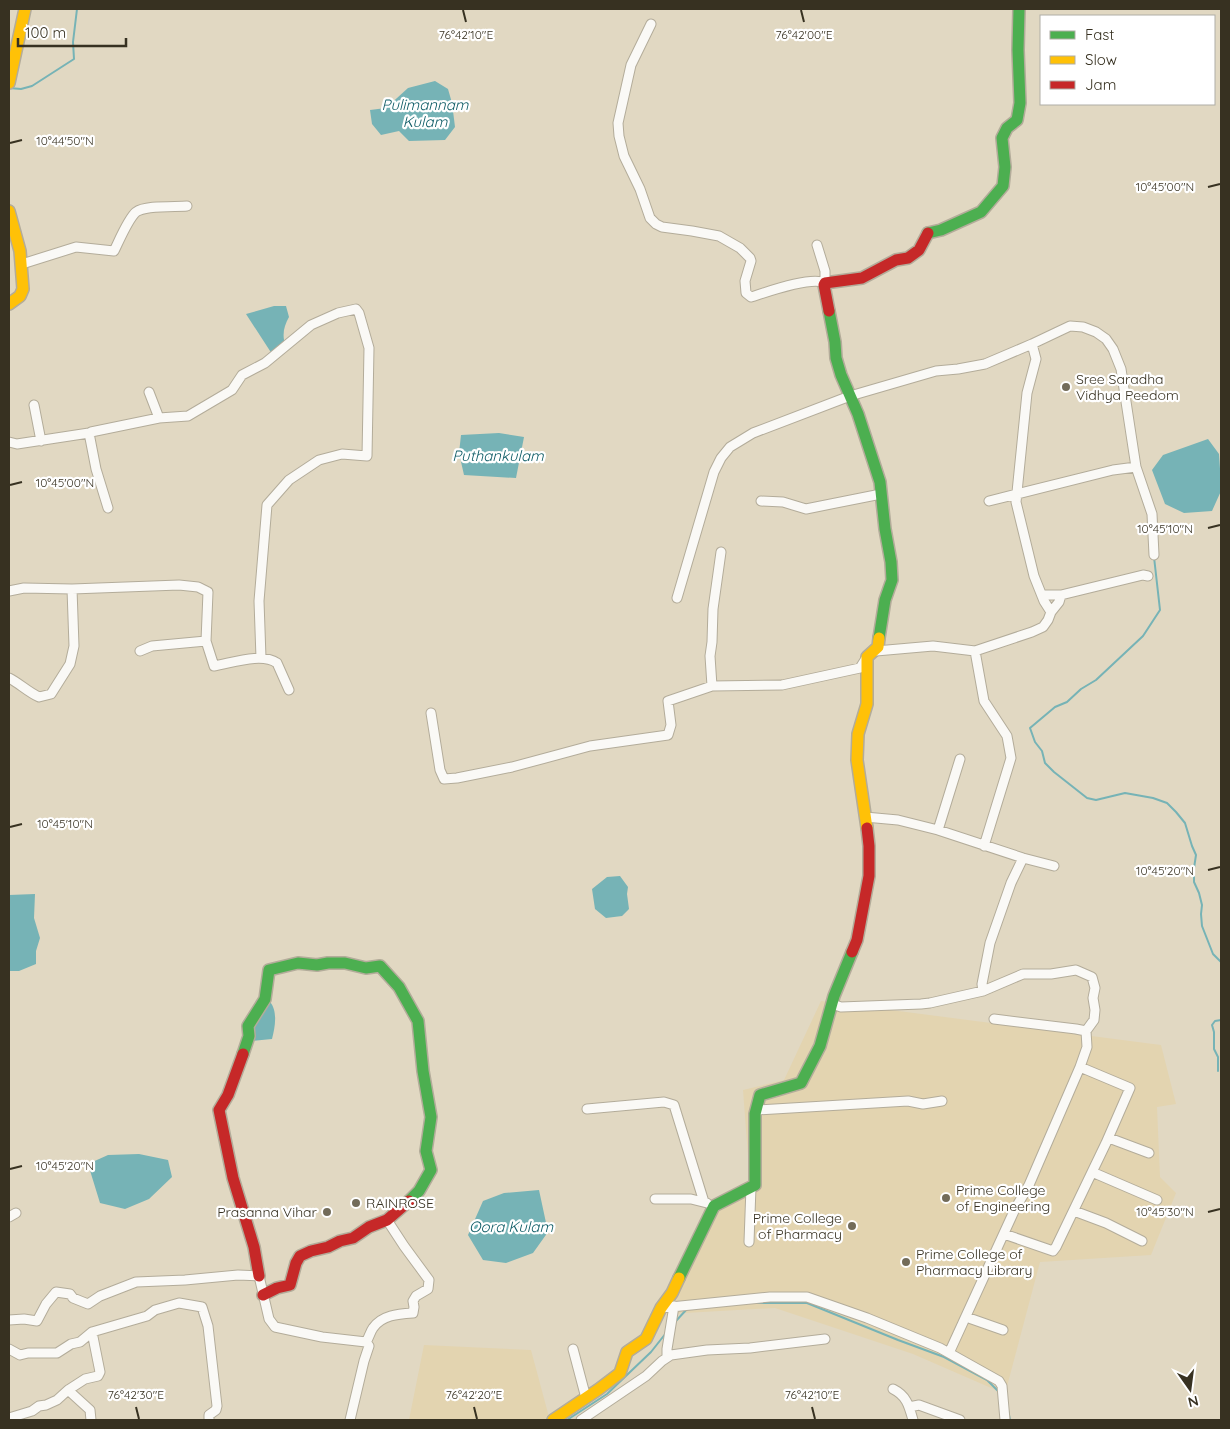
<svg xmlns="http://www.w3.org/2000/svg" width="1230" height="1429" font-family="Quicksand,sans-serif">
<rect width="100%" height="100%" fill="#e1d8c2"/>
<path fill="#e3d4b0" d="M 821,1001 L 1161,1045 L 1176,1104 L 1157,1107 L 1160,1177 L 1176,1193 L 1151,1255 L 1040,1262 L 1005,1394 L 913,1354 L 775,1308 L 667,1314 L 684,1264 L 702,1231 L 707,1204 L 750,1182 L 743,1090 L 784,1080 Z
M 424,1345 L 531,1350 L 549,1417 L 543,1420 L 409,1420 Z"/>
<path fill="#76b3b6" d="M 435,81 L 448,89 L 452,103 L 455,127 L 445,140 L 409,141 L 399,131 L 381,135 L 372,124 L 370,110 L 386,108 L 408,88 Z
M 274,306 L 286,306 L 289,317 C 284,326 282,334 285,344 L 272,354 L 246,314 Z
M 499,433 L 524,437 L 516,478 L 464,475 L 459,453 L 461,435 Z
M 1208,439 L 1219,454 L 1221,483 L 1221,491 L 1212,511 L 1184,513 L 1165,504 L 1152,470 L 1163,455 Z
M 620,876 L 628,887 L 627,894 L 629,909 L 622,916 L 606,918 L 595,909 L 592,889 L 607,877 Z
M 35,894 L 34,918 L 40,938 L 36,951 L 36,964 L 19,971 L 9,971 L 9,895 Z
M 270,1002 C 278,1011 275,1028 272,1039 L 251,1041 C 255,1026 259,1014 270,1002 Z
M 139,1154 L 168,1160 L 172,1177 L 149,1199 L 125,1209 L 100,1203 L 88,1164 L 108,1155 Z
M 539,1190 L 548,1232 L 533,1253 L 506,1263 L 483,1260 L 468,1235 L 483,1201 L 504,1193 Z"/>
<g fill="none" stroke-linecap="round" stroke-linejoin="round">
<path stroke="#76b3b6" stroke-width="2" d="M 9,88 L 21,89 L 32,86 L 74,59 L 73,42 L 77,9
M 1154,557 L 1160,610 L 1143,636 L 1096,680 L 1081,689 L 1067,702 L 1055,707 L 1030,728 L 1035,742 L 1042,751 L 1045,763 L 1054,772 L 1087,798 L 1096,800 L 1125,793 L 1153,798 L 1167,803 L 1176,812 L 1185,823 L 1192,846 L 1196,855 L 1194,868 L 1194,882 L 1199,893 L 1202,905 L 1201,914 L 1202,926 L 1213,954 L 1221,962
M 1218,1071 L 1218,1057 L 1214,1049 L 1214,1032 L 1212,1025 L 1215,1021 L 1221,1020
M 749,1303 L 807,1303 L 898,1340 L 944,1357 L 987,1380 L 1000,1393
M 675,1322 L 687,1309
M 1008,1410 L 1010,1420
M 567,1420 L 607,1394 L 651,1352 L 666,1333"/>
<g stroke="#b3ac9a" stroke-width="11">
<path id="street" d="M 651,24 L 631,65 L 618,123 L 619,136 L 624,156 L 640,189 L 650,218 L 656,224 L 662,227 L 692,231 L 719,236 L 740,248 L 750,258 L 751,261 L 745,281 L 746,293 L 751,297 C 767,292 811,276 825,283 L 825,271 L 817,245
M 22,264 L 76,247 L 114,251 C 119,241 128,219 136,212 C 145,205 175,207 187,206
M 1032,344 L 1036,359 L 1027,393 L 1016,502 L 1034,576 L 1044,601 L 1051,612
M 149,392 L 159,418
M 34,405 L 41,441
M 91,432 L 159,418 L 188,416 L 232,390 L 242,375 L 265,363 L 311,325 L 338,313 L 356,309 L 359,313 L 369,348 L 367,456 L 342,454 L 319,460 L 289,480 L 267,505 L 259,601 L 261,658
M 9,442 L 17,444 L 89,433 L 96,469 L 108,508
M 761,501 L 783,502 L 806,509 L 881,494
M 989,501 L 1113,470 L 1136,467
M 9,591 L 24,588 L 72,589 L 179,585 L 198,587 L 208,592 L 206,641 L 214,666 C 232,663 262,652 277,663 L 289,690
M 1042,595 L 1061,595 L 1143,575 L 1148,576
M 677,598 L 714,472 L 721,458 L 730,447 L 753,433 L 850,396 L 936,371 L 958,369 L 985,364 L 1032,344 L 1070,326 L 1083,327 L 1096,332 L 1106,339 L 1113,349 L 1121,369 L 1136,467 L 1152,514 L 1154,555
M 878,647 L 876,651 L 933,646 L 975,651 L 1032,632 L 1043,627 L 1048,620 L 1051,612 L 1059,602 L 1061,595
M 140,651 L 152,646 L 206,641
M 975,651 L 984,701 L 1007,736 L 1011,758 L 984,846
M 9,678 C 19,683 28,692 39,697 L 51,694 L 70,664 L 74,646 L 72,589
M 712,686 L 710,656 L 712,642 L 713,609 L 721,552
M 431,713 L 440,770 L 444,779 L 457,778 L 512,767 L 590,746 L 668,735 L 671,725 L 668,701 L 712,686 L 782,685 L 860,668 L 867,657
M 865,817 L 898,820 L 938,830 L 1023,858 L 1054,866
M 938,830 L 960,759
M 983,991 L 982,984 L 990,943 L 1011,883 L 1023,858
M 832,1004 L 841,1007 L 921,1004 L 930,1003 L 983,991 L 1023,974 L 1051,974 L 1076,970 L 1092,977 L 1095,988 L 1093,998 L 1095,1010 L 1094,1020 L 1086,1031
M 994,1019 L 1076,1029 L 1086,1031 L 1087,1047 L 1080,1067
M 587,1109 L 664,1102 L 674,1105 L 704,1202
M 756,1110 L 908,1101 L 923,1104 L 942,1101
M 1109,1138 L 1149,1153
M 1092,1172 L 1157,1200
M 655,1199 L 691,1199 L 707,1203
M 1074,1211 L 1106,1223 L 1142,1241
M 9,1217 L 16,1213
M 749,1242 L 751,1187
M 661,1308 L 770,1297 L 807,1297 L 867,1318 L 940,1348 L 999,1381 L 1002,1386 L 1005,1420
M 966,1317 L 1003,1330
M 9,1320 L 24,1319 L 37,1321 L 46,1304 L 56,1292 L 70,1294 L 73,1298 L 88,1304 L 100,1296 L 136,1282 L 185,1280 L 238,1275 L 259,1276 L 269,1319 L 275,1327 L 322,1337 L 366,1342 L 369,1346 L 364,1361 L 350,1420
M 366,1342 C 369,1338 370,1332 373,1328 C 382,1315 398,1314 413,1313 L 414,1307 L 413,1301 L 416,1296 L 428,1289 L 429,1280 L 404,1246 L 387,1220
M 9,1349 L 20,1355 L 28,1353 L 57,1353 L 71,1344 L 80,1342 L 92,1332 L 147,1316 L 155,1310 L 179,1303 L 202,1307 L 208,1326 L 217,1406 L 216,1410 L 209,1415 L 209,1420
M 573,1349 L 586,1398
M 949,1353 L 1015,1209 L 1029,1185 L 1080,1067 L 1130,1088 L 1106,1143 L 1056,1247 L 1053,1251 L 1004,1234
M 667,1357 L 667,1349 L 674,1306
M 893,1389 C 907,1396 909,1406 913,1420
M 68,1390 L 85,1379 L 98,1376 L 100,1372 L 92,1332
M 909,1407 L 919,1405 L 960,1420
M 9,1418 L 32,1411 L 39,1406 L 46,1405 L 57,1400 L 68,1390 L 90,1410 L 91,1420
M 581,1420 L 646,1376 L 662,1361 L 671,1355 L 707,1350 L 750,1348 L 825,1339"/>
</g>
<g stroke="#b3ac9a" stroke-width="14">
<path id="fast" d="M 928,233 L 941,230 L 981,212 L 1003,186 L 1005,167 L 1002,138 L 1007,128 L 1017,120 L 1020,103 L 1018,50 L 1019,9
M 829,311 L 835,342 L 836,358 L 841,375 L 858,414 L 880,482 L 885,529 L 891,562 L 892,580 L 885,600 L 879,638
M 243,1054 L 249,1036 L 248,1026 L 265,999 L 269,970 L 298,963 L 317,965 L 328,963 L 345,963 L 366,968 L 380,966 L 399,987 L 418,1021 L 423,1071 L 431,1117 L 426,1151 L 431,1170 L 419,1191 L 409,1201
M 679,1278 L 714,1206 L 755,1185 L 755,1114 L 760,1095 L 801,1083 L 820,1046 L 834,996 L 852,952"/>
</g>
<g stroke="#b3ac9a" stroke-width="14">
<path id="slow" d="M 9,83 L 25,9
M 9,211 L 20,251 L 23,289 L 20,296 L 9,304
M 867,828 L 857,760 L 858,734 L 867,704 L 867,657 L 878,647 L 879,638
M 553,1420 L 599,1389 L 620,1373 L 627,1352 L 646,1339 L 661,1308 L 672,1293 L 679,1278"/>
</g>
<g stroke="#b3ac9a" stroke-width="14">
<path id="jam" d="M 829,311 L 824,285 L 825,283 L 862,278 L 896,260 L 908,258 L 919,250 L 928,233
M 852,952 L 857,940 L 869,876 L 869,846 L 867,828
M 243,1054 L 228,1095 L 219,1110 L 233,1178 L 254,1247 L 259,1276
M 263,1295 L 277,1288 L 290,1285 L 296,1263 L 300,1256 L 311,1251 L 328,1247 L 340,1241 L 353,1238 L 369,1227 L 387,1220 L 409,1201"/>
</g>
<use href="#street" stroke="#faf9f6" stroke-width="9"/>
<use href="#fast" stroke="#4caf50" stroke-width="11"/>
<use href="#slow" stroke="#ffc107" stroke-width="11"/>
<use href="#jam" stroke="#c62828" stroke-width="11"/>
</g>
<path fill="none" stroke="#373121" stroke-width="2" d="M 463,10 L 466,22M 801,10 L 804,22M 10,143 L 22,140M 1208,187 L 1220,184M 10,485 L 22,482M 1208,528 L 1220,525M 10,827 L 22,824M 1208,870 L 1220,867M 10,1169 L 22,1166M 1208,1212 L 1220,1209M 136,1407 L 139,1419M 474,1407 L 477,1419M 812,1407 L 815,1419"/>
<g fill="#726b59" stroke="#fff" stroke-width="2">
<circle cx="1066" cy="387" r="5"/>
<circle cx="946" cy="1198" r="5"/>
<circle cx="356" cy="1203" r="5"/>
<circle cx="327" cy="1212" r="5"/>
<circle cx="852" cy="1226" r="5"/>
<circle cx="906" cy="1262" r="5"/>
</g>
<g text-anchor="middle" dominant-baseline="central" stroke-width="4.5" stroke-linejoin="round" paint-order="stroke">
<g font-size="14" fill="#373121" stroke="#fff" text-anchor="start">
<text x="1076" y="379">Sree Saradha<tspan x="1076" dy="16">Vidhya Peedom</tspan></text>
<text x="956" y="1190">Prime College<tspan x="956" dy="16">of Engineering</tspan></text>
<text x="366" y="1203">RAINROSE</text>
<text x="317" y="1212" text-anchor="end">Prasanna Vihar</text>
<text x="842" y="1218" text-anchor="end">Prime College<tspan x="842" dy="16">of Pharmacy</tspan></text>
<text x="916" y="1254">Prime College of<tspan x="916" dy="16">Pharmacy Library</tspan></text>
</g>
<g font-size="15" font-style="italic" fill="#0e5c66" stroke="#fff">
<text x="425" y="104">Pulimannam<tspan x="425" dy="17">Kulam</tspan></text>
<text x="498" y="455">Puthankulam</text>
<text x="511" y="1226">Oora Kulam</text>
</g>
</g>
<g font-size="12" text-anchor="middle" fill="#373121" stroke="#fff" stroke-width="4.5" stroke-linejoin="round" paint-order="stroke">
<text x="466" y="39">76°42'10"E</text>
<text x="804" y="39">76°42'00"E</text>
<text x="65" y="145">10°44'50"N</text>
<text x="1165" y="191">10°45'00"N</text>
<text x="65" y="487">10°45'00"N</text>
<text x="1165" y="533">10°45'10"N</text>
<text x="65" y="828">10°45'10"N</text>
<text x="1165" y="875">10°45'20"N</text>
<text x="65" y="1170">10°45'20"N</text>
<text x="1165" y="1216">10°45'30"N</text>
<text x="136" y="1399">76°42'30"E</text>
<text x="474" y="1399">76°42'20"E</text>
<text x="812" y="1399">76°42'10"E</text>
</g>
<rect width="1230" height="1429" fill="none" stroke="#373121" stroke-width="20"/>
<rect x="1040" y="15" width="175" height="90" fill="#ffffff" stroke="#afada6"/>
<rect x="1050" y="31" width="25" height="8" fill="#4caf50" stroke="#afada6"/>
<text x="1085" y="40" font-size="15" fill="#373121">Fast</text>
<rect x="1050" y="56" width="25" height="8" fill="#ffc107" stroke="#afada6"/>
<text x="1085" y="65" font-size="15" fill="#373121">Slow</text>
<rect x="1050" y="81" width="25" height="8" fill="#c62828" stroke="#afada6"/>
<text x="1085" y="90" font-size="15" fill="#373121">Jam</text>
<g transform="translate(1190 1389) rotate(166)" stroke="#ffffff" stroke-width="4" paint-order="stroke">
<path d="M0-4L9 19L0 12L-9 19Z" fill="#373121"/>
<text y="-8" font-size="14" font-weight="bold" text-anchor="middle" fill="#373121">N</text>
</g>
<path d="M18 38v8h108v-8" fill="none" stroke="#373121" stroke-width="2.5"/>
<text x="25" y="38" font-size="15" fill="#373121" stroke="#ffffff" stroke-width="4" paint-order="stroke">100 m</text>
</svg>
